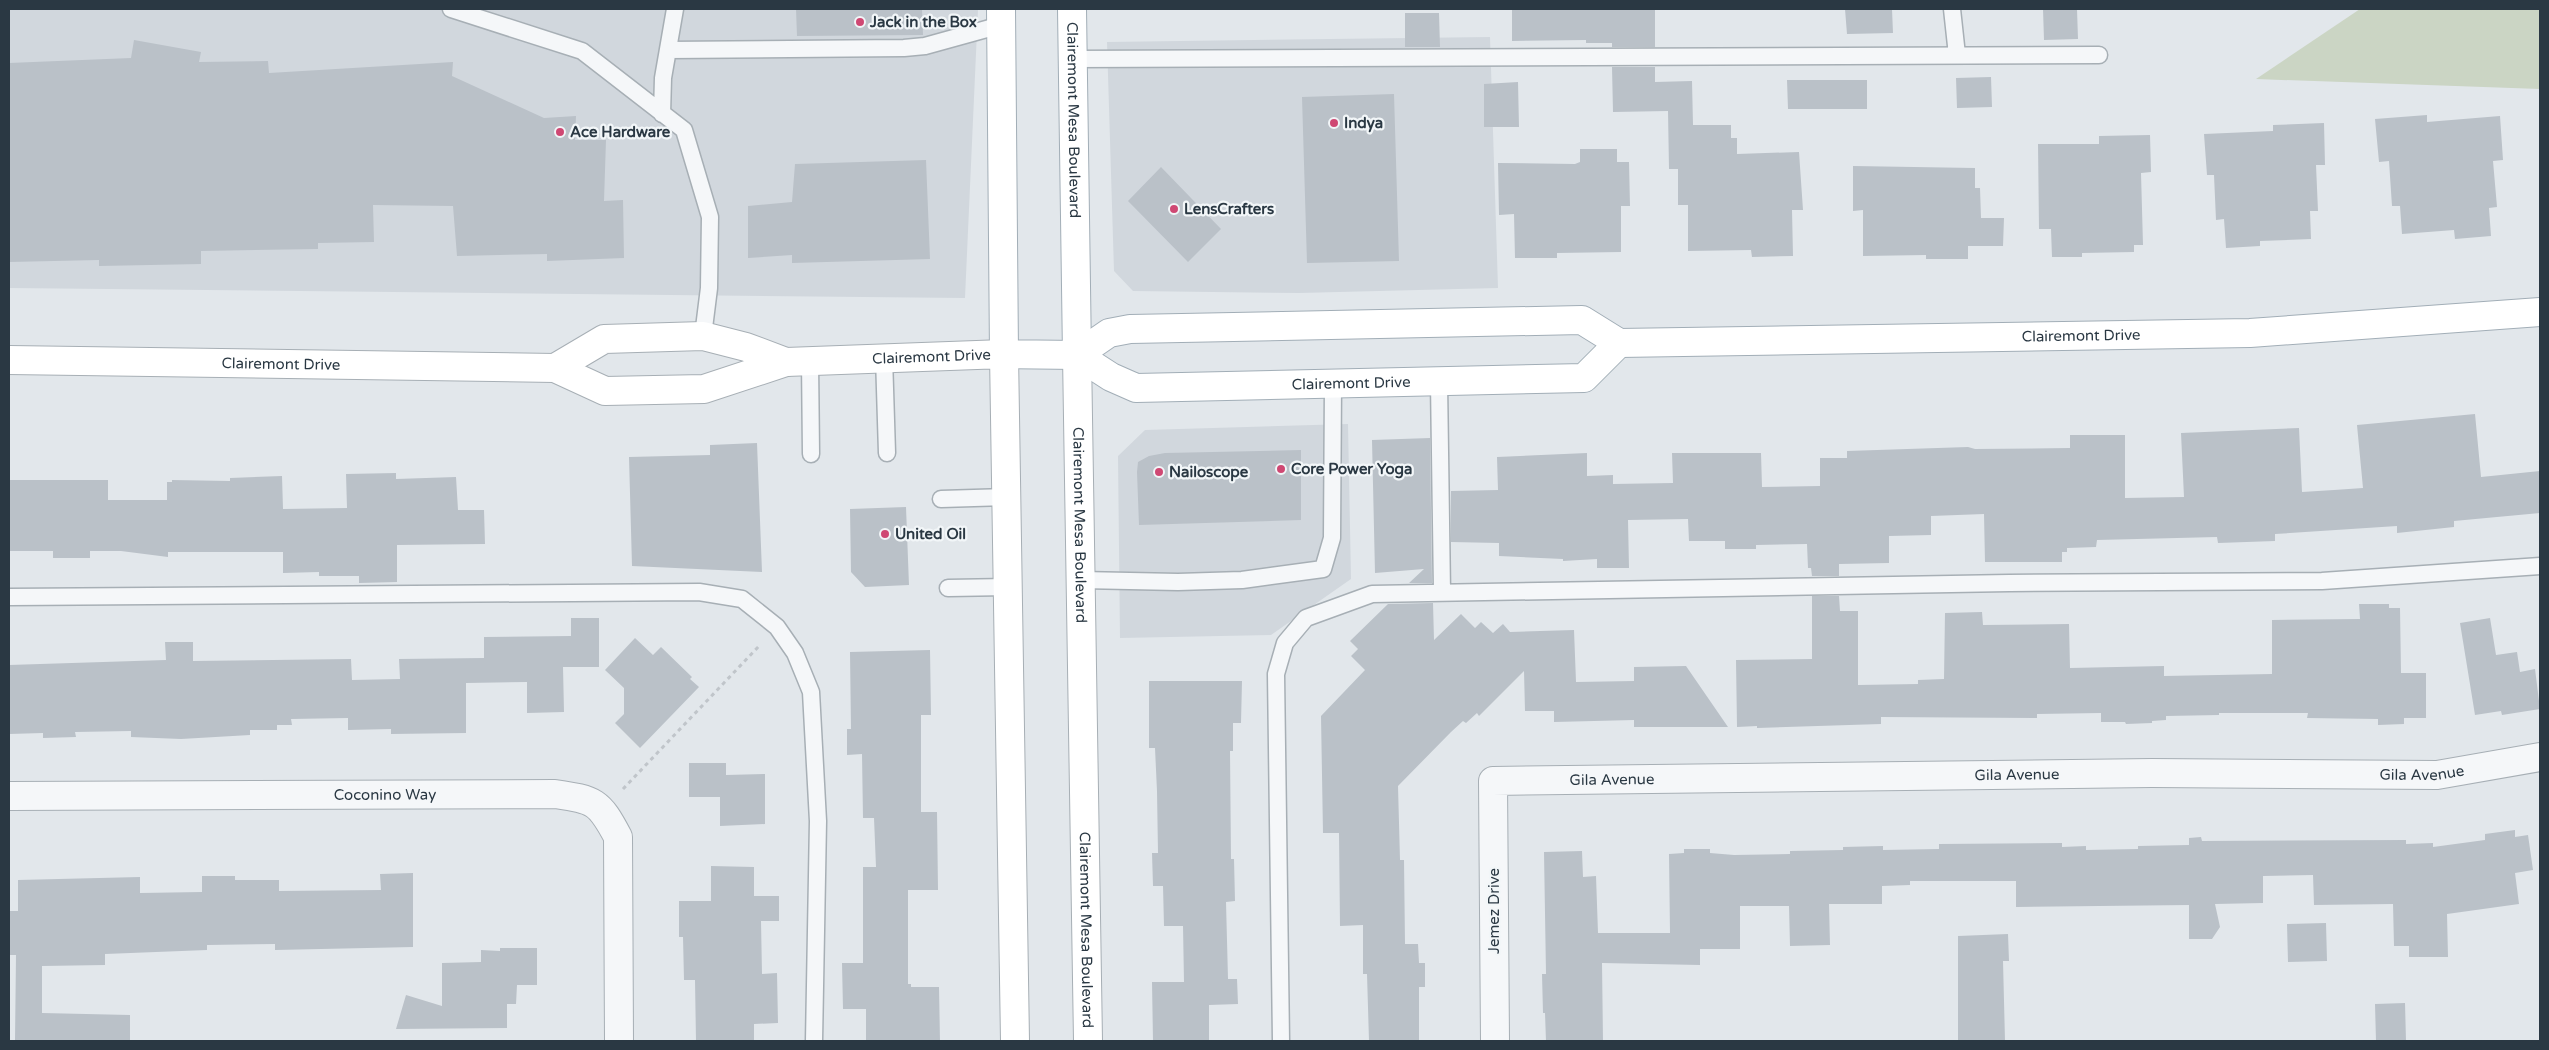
<svg xmlns="http://www.w3.org/2000/svg" width="2549" height="1050" font-family="'Varela Round',sans-serif">
<rect width="100%" height="100%" fill="#e2e7eb"/>
<path fill="#d1d7dd" d="M 9,9 L 978,9 L 965,298 L 9,288 Z
M 1490,37 L 1498,288 L 1299,293 L 1133,291 L 1114,271 L 1107,42 Z
M 1348,424 L 1351,579 L 1271,635 L 1120,638 L 1118,456 L 1145,430 Z"/>
<path fill="#cbd5c4" d="M 2360,9 L 2540,9 L 2540,89 L 2256,79 Z"/>
<path fill="#bac1c8" d="M 796,9 L 922,9 L 923,35 L 797,36 Z
M 1512,9 L 1655,9 L 1655,47 L 1612,47 L 1612,43 L 1586,43 L 1586,40 L 1512,41 Z
M 1845,9 L 1892,9 L 1893,33 L 1847,34 Z
M 2043,9 L 2077,9 L 2078,39 L 2044,40 Z
M 1405,13 L 1439,13 L 1440,47 L 1405,47 Z
M 134,40 L 201,52 L 199,62 L 268,61 L 269,73 L 453,62 L 452,76 L 544,118 L 576,116 L 575,140 L 606,140 L 604,201 L 623,200 L 624,258 L 547,261 L 547,254 L 457,256 L 453,206 L 373,205 L 374,242 L 318,243 L 318,249 L 201,251 L 201,264 L 99,266 L 99,260 L 9,262 L 9,63 L 131,58 Z
M 1612,67 L 1655,67 L 1655,82 L 1692,81 L 1693,125 L 1731,125 L 1731,138 L 1737,138 L 1737,154 L 1799,152 L 1803,210 L 1792,210 L 1793,256 L 1752,257 L 1751,250 L 1688,251 L 1688,205 L 1678,205 L 1678,169 L 1669,169 L 1668,111 L 1613,112 Z
M 1991,77 L 1992,107 L 1957,108 L 1956,78 Z
M 1787,80 L 1867,80 L 1867,109 L 1788,109 Z
M 1518,82 L 1519,127 L 1484,127 L 1484,84 Z
M 1394,94 L 1399,261 L 1307,263 L 1302,97 Z
M 2427,115 L 2427,122 L 2500,116 L 2503,160 L 2493,161 L 2497,207 L 2489,208 L 2491,236 L 2455,239 L 2454,230 L 2402,234 L 2400,206 L 2392,206 L 2389,161 L 2379,162 L 2375,119 Z
M 2324,123 L 2325,165 L 2316,165 L 2318,211 L 2310,211 L 2311,239 L 2260,241 L 2260,246 L 2226,248 L 2224,219 L 2216,220 L 2214,175 L 2207,175 L 2204,134 L 2273,131 L 2273,125 Z
M 2150,135 L 2151,172 L 2141,173 L 2143,245 L 2134,245 L 2134,252 L 2082,253 L 2082,257 L 2052,257 L 2051,229 L 2039,229 L 2038,144 L 2099,144 L 2099,136 Z
M 1580,149 L 1617,149 L 1617,162 L 1629,162 L 1630,206 L 1621,206 L 1621,252 L 1557,253 L 1557,258 L 1515,258 L 1514,214 L 1499,215 L 1498,163 L 1575,164 L 1580,162 Z
M 926,160 L 930,259 L 792,263 L 792,255 L 748,258 L 748,206 L 792,202 L 795,164 Z
M 1853,166 L 1975,168 L 1975,188 L 1980,188 L 1981,218 L 2004,218 L 2003,246 L 1968,246 L 1968,259 L 1926,259 L 1926,255 L 1863,256 L 1863,210 L 1853,211 Z
M 1161,167 L 1221,229 L 1188,262 L 1128,201 Z
M 2475,414 L 2481,477 L 2540,471 L 2540,513 L 2454,521 L 2454,527 L 2397,533 L 2397,526 L 2275,534 L 2275,541 L 2218,543 L 2217,537 L 2097,540 L 2096,547 L 2067,548 L 2067,552 L 2062,552 L 2062,562 L 1985,562 L 1984,514 L 1931,516 L 1931,535 L 1889,536 L 1889,563 L 1839,564 L 1839,576 L 1812,576 L 1811,568 L 1808,568 L 1807,544 L 1756,545 L 1756,549 L 1725,549 L 1725,541 L 1689,541 L 1688,519 L 1628,520 L 1629,568 L 1597,568 L 1597,559 L 1563,561 L 1563,559 L 1499,556 L 1499,543 L 1451,542 L 1451,491 L 1498,490 L 1497,457 L 1587,453 L 1587,476 L 1613,475 L 1613,484 L 1673,483 L 1672,453 L 1761,453 L 1762,487 L 1820,486 L 1820,458 L 1847,458 L 1847,451 L 1968,447 L 1975,449 L 2070,448 L 2070,435 L 2125,435 L 2125,498 L 2184,497 L 2181,433 L 2299,428 L 2302,492 L 2334,490 L 2363,488 L 2357,425 Z
M 1430,438 L 1432,583 L 1409,583 L 1424,569 L 1375,573 L 1372,440 Z
M 757,443 L 762,572 L 632,566 L 629,457 L 710,455 L 710,445 Z
M 1301,450 L 1301,520 L 1139,525 L 1137,472 L 1138,462 L 1149,456 L 1165,453 Z
M 396,473 L 396,479 L 456,477 L 458,510 L 484,510 L 485,544 L 397,545 L 397,582 L 359,583 L 359,576 L 319,576 L 319,572 L 283,573 L 283,552 L 168,552 L 168,557 L 121,551 L 90,551 L 90,558 L 53,558 L 53,551 L 9,551 L 9,480 L 108,480 L 108,500 L 167,500 L 167,482 L 172,482 L 172,480 L 230,481 L 230,478 L 282,476 L 283,509 L 347,508 L 346,474 Z
M 906,507 L 909,585 L 865,587 L 851,572 L 850,509 Z
M 1812,596 L 1839,596 L 1840,611 L 1858,611 L 1858,685 L 1918,684 L 1918,680 L 1944,679 L 1945,613 L 1982,612 L 1983,625 L 2069,624 L 2070,668 L 2164,666 L 2164,676 L 2272,674 L 2272,620 L 2360,619 L 2359,604 L 2389,604 L 2389,608 L 2400,608 L 2401,673 L 2426,673 L 2426,718 L 2404,718 L 2404,724 L 2378,725 L 2378,719 L 2307,718 L 2308,713 L 2219,713 L 2219,715 L 2166,716 L 2166,720 L 2152,721 L 2152,723 L 2126,724 L 2125,722 L 2101,722 L 2101,713 L 2037,714 L 2037,718 L 1881,717 L 1881,724 L 1757,728 L 1757,726 L 1737,727 L 1736,660 L 1812,659 Z
M 1433,603 L 1434,640 L 1461,614 L 1475,628 L 1481,622 L 1493,633 L 1503,624 L 1510,632 L 1574,630 L 1576,682 L 1634,681 L 1634,667 L 1686,666 L 1728,727 L 1634,727 L 1634,720 L 1554,722 L 1554,711 L 1525,711 L 1524,671 L 1479,716 L 1477,713 L 1466,723 L 1463,721 L 1451,732 L 1398,786 L 1400,860 L 1404,860 L 1405,944 L 1418,944 L 1419,963 L 1425,963 L 1425,987 L 1419,987 L 1419,1041 L 1369,1041 L 1367,974 L 1363,974 L 1363,925 L 1340,926 L 1339,833 L 1323,833 L 1321,716 L 1365,670 L 1351,656 L 1358,649 L 1350,641 L 1388,604 Z
M 571,618 L 599,618 L 599,667 L 563,667 L 564,712 L 527,713 L 527,682 L 466,683 L 466,733 L 391,734 L 391,729 L 348,730 L 348,718 L 291,719 L 292,725 L 277,725 L 277,730 L 250,730 L 250,735 L 181,739 L 131,737 L 131,731 L 75,732 L 76,737 L 43,738 L 43,733 L 9,734 L 9,665 L 166,660 L 165,642 L 193,642 L 193,661 L 351,659 L 352,680 L 400,679 L 399,659 L 484,658 L 484,637 L 571,636 Z
M 2490,618 L 2496,655 L 2517,652 L 2520,672 L 2535,669 L 2540,709 L 2502,715 L 2501,711 L 2475,715 L 2460,623 Z
M 635,638 L 653,655 L 661,647 L 692,677 L 690,679 L 699,687 L 640,748 L 615,723 L 624,714 L 624,688 L 605,670 Z
M 930,650 L 931,715 L 921,715 L 921,812 L 937,812 L 938,890 L 908,890 L 908,984 L 911,984 L 911,987 L 939,987 L 940,1041 L 866,1041 L 866,1009 L 843,1009 L 842,963 L 863,963 L 863,867 L 876,867 L 874,818 L 863,818 L 862,754 L 847,755 L 847,729 L 851,729 L 850,652 Z
M 1149,681 L 1242,681 L 1241,723 L 1233,723 L 1233,751 L 1230,751 L 1231,859 L 1234,859 L 1235,901 L 1226,902 L 1228,979 L 1237,979 L 1238,1004 L 1209,1005 L 1209,1041 L 1153,1041 L 1152,982 L 1184,982 L 1183,926 L 1164,926 L 1163,886 L 1153,886 L 1152,853 L 1158,853 L 1157,791 L 1155,748 L 1149,748 Z
M 689,763 L 726,763 L 726,775 L 765,774 L 765,824 L 720,826 L 720,797 L 689,797 Z
M 2515,830 L 2515,837 L 2528,835 L 2533,870 L 2515,873 L 2519,904 L 2447,914 L 2448,957 L 2409,957 L 2409,946 L 2394,946 L 2393,904 L 2314,905 L 2313,875 L 2263,876 L 2263,903 L 2215,904 L 2220,927 L 2212,939 L 2189,939 L 2189,905 L 2016,907 L 2016,881 L 1910,881 L 1910,885 L 1882,886 L 1882,904 L 1829,904 L 1830,945 L 1790,946 L 1789,906 L 1740,906 L 1740,949 L 1700,949 L 1700,965 L 1602,963 L 1603,1041 L 1546,1041 L 1545,1013 L 1543,1013 L 1542,974 L 1546,974 L 1544,852 L 1582,851 L 1583,877 L 1596,876 L 1598,933 L 1670,933 L 1669,854 L 1684,853 L 1684,849 L 1710,849 L 1710,853 L 1734,855 L 1790,854 L 1790,851 L 1843,850 L 1843,847 L 1883,846 L 1883,850 L 1939,849 L 1939,844 L 2062,843 L 2062,847 L 2086,846 L 2086,850 L 2138,849 L 2138,846 L 2189,845 L 2189,838 L 2201,837 L 2202,841 L 2406,840 L 2406,844 L 2433,843 L 2433,847 L 2485,840 L 2485,834 Z
M 711,866 L 754,867 L 754,896 L 779,896 L 779,921 L 761,921 L 762,974 L 777,973 L 778,1023 L 754,1024 L 754,1041 L 696,1041 L 695,980 L 684,980 L 683,937 L 679,937 L 679,901 L 711,901 Z
M 413,873 L 413,947 L 275,950 L 275,944 L 207,945 L 207,950 L 105,954 L 105,965 L 42,966 L 42,1013 L 130,1015 L 130,1041 L 15,1041 L 16,955 L 9,955 L 9,911 L 18,911 L 18,880 L 140,877 L 140,893 L 202,892 L 202,876 L 235,876 L 235,880 L 279,880 L 279,891 L 381,890 L 380,874 Z
M 2326,923 L 2327,961 L 2288,962 L 2287,924 Z
M 2008,934 L 2009,961 L 2003,961 L 2005,1041 L 1958,1041 L 1958,936 Z
M 500,948 L 537,948 L 537,985 L 517,985 L 516,1004 L 507,1004 L 507,1028 L 396,1029 L 406,995 L 442,1006 L 442,963 L 481,962 L 481,950 L 500,951 Z
M 2405,1003 L 2406,1041 L 2376,1041 L 2375,1004 Z"/>
<g fill="none" stroke-linecap="round" stroke-linejoin="round">
<g stroke="#a7afb5" stroke-width="19">
<path id="service" d="M 451,9 L 582,51 L 684,130 L 710,217 L 709,288 L 703,336
M 1952,9 L 1957,55
M 668,50 L 904,48 L 925,46 L 1001,25
M 1074,59 L 2099,55
M 662,114 L 663,78 L 675,9
M 884,357 L 887,453
M 810,361 L 811,454
M 1439,382 L 1442,592
M 941,499 L 1007,497
M 1081,580 L 1178,582 L 1242,580 L 1323,569 L 1332,538 L 1333,384
M 948,588 L 1008,587
M 9,597 L 699,592 L 742,599 L 777,627 L 795,653 L 811,692 L 818,821 L 814,1041
M 1281,1041 L 1276,674 L 1285,643 L 1306,618 L 1372,594 L 2009,583 L 2322,581 L 2540,566"/>
</g>
<g stroke="#a7afb5" stroke-width="30">
<g id="minor">
<path id="s1" d="M 9,796 L 555,794 C 595,800 599,801 618,837 L 619,1041"/>
<path id="s2" d="M 1495,1041 L 1493,781 L 2152,773 L 2437,775 L 2540,757"/>
</g>
</g>
<g stroke="#a7afb5" stroke-width="30">
<g id="secondary">
<path id="s3" d="M 1077,355 L 1088,1041"/>
<path id="s4" d="M 9,360 L 555,368 L 605,391 L 704,389 L 786,362 L 1004,354 L 1015,1041"/>
<path d="M 555,368 L 604,339 L 703,336 L 746,347 L 786,362"/>
</g>
</g>
<g stroke="#a2aeb7" stroke-width="30">
<g id="primary">
<path id="s5" d="M 1001,9 L 1004,354 L 1077,355 L 1111,377 L 1136,388 L 1584,378 L 1619,343"/>
<path id="s6" d="M 1072,9 L 1077,355"/>
<path id="s7" d="M 1077,355 L 1109,333 L 1130,329 L 1582,320 L 1619,343 L 2250,333 L 2540,312"/>
</g>
</g>
<path stroke="#c0c5ca" stroke-width="3" stroke-dasharray="4 4" stroke-linecap="butt" d="M 623,789 L 760,645"/>
<use href="#service" stroke="#f5f7f9" stroke-width="16"/>
<use href="#minor" stroke="#f5f7f9" stroke-width="28"/>
<use href="#secondary" stroke="#fff" stroke-width="28"/>
<use href="#primary" stroke="#fff" stroke-width="28"/>
</g>
<g fill="#cf4873" stroke="#f2f6f8" stroke-width="2">
<circle cx="860" cy="22" r="5"/>
<circle cx="1334" cy="123" r="5"/>
<circle cx="560" cy="132" r="5"/>
<circle cx="1174" cy="209" r="5"/>
<circle cx="1281" cy="469" r="5"/>
<circle cx="1159" cy="472" r="5"/>
<circle cx="885" cy="534" r="5"/>
</g>
<g text-anchor="middle" dominant-baseline="central" stroke-width="4.5" stroke-linejoin="round" paint-order="stroke">
<g font-size="15" font-weight="bold" fill="#2a3843" stroke="#f2f6f8" text-anchor="start">
<text x="870" y="22">Jack in the Box</text>
<text x="1344" y="123">Indya</text>
<text x="570" y="132">Ace Hardware</text>
<text x="1184" y="209">LensCrafters</text>
<text x="1291" y="469">Core Power Yoga</text>
<text x="1169" y="472">Nailoscope</text>
<text x="895" y="534">United Oil</text>
</g>
<g font-size="15" fill="#2a3843" stroke="#f2f6f8">
<text stroke="none"><textPath href="#s6" startOffset="111">Clairemont Mesa Boulevard</textPath></text>
<text stroke="none"><textPath href="#s7" startOffset="1018">Clairemont Drive</textPath></text>
<text stroke="none"><textPath href="#s4" startOffset="932">Clairemont Drive</textPath></text>
<text stroke="none"><textPath href="#s4" startOffset="272">Clairemont Drive</textPath></text>
<text stroke="none"><textPath href="#s5" startOffset="701">Clairemont Drive</textPath></text>
<text stroke="none"><textPath href="#s3" startOffset="170">Clairemont Mesa Boulevard</textPath></text>
<text stroke="none"><textPath href="#s2" startOffset="1189">Gila Avenue</textPath></text>
<text stroke="none"><textPath href="#s2" startOffset="784">Gila Avenue</textPath></text>
<text stroke="none"><textPath href="#s2" startOffset="379">Gila Avenue</textPath></text>
<text stroke="none"><textPath href="#s1" startOffset="376">Coconino Way</textPath></text>
<text transform="translate(1494 911) rotate(-90)">Jemez Drive</text>
<text stroke="none"><textPath href="#s3" startOffset="575">Clairemont Mesa Boulevard</textPath></text>
</g>
</g>
<rect width="2549" height="1050" fill="none" stroke="#2a3843" stroke-width="20"/>
</svg>
